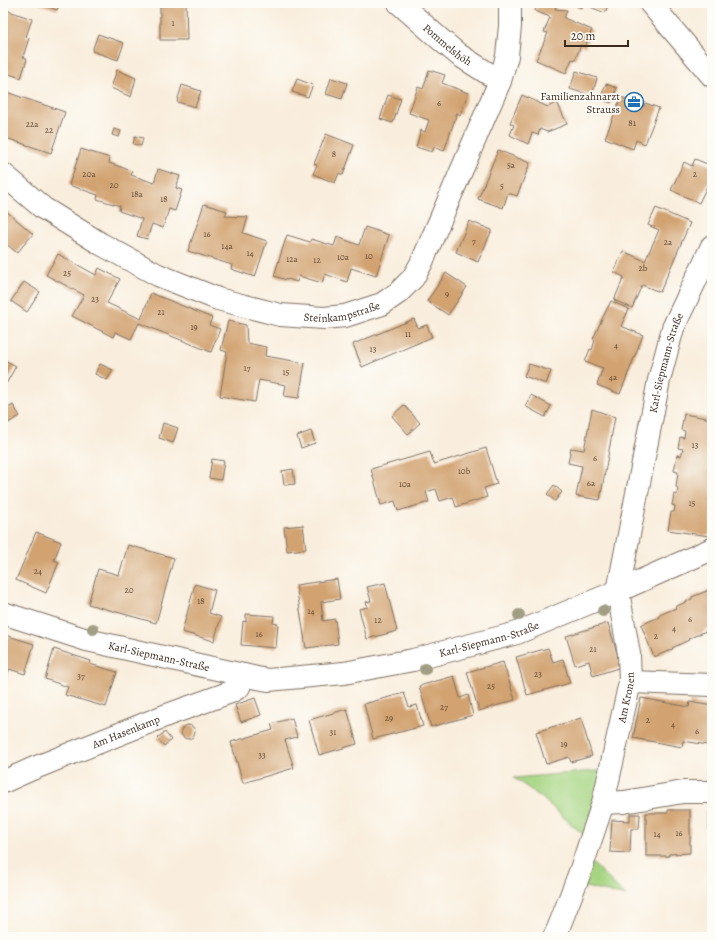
<svg xmlns="http://www.w3.org/2000/svg" width="715" height="940" font-family="Alegreya,serif">
<rect width="100%" height="100%" fill="#fdfcf7"/>
<filter id="ink" filterUnits="userSpaceOnUse"><feTurbulence type="fractalNoise" baseFrequency=".025" numOctaves="2"/><feDisplacementMap in="SourceGraphic" scale="8" xChannelSelector="R" yChannelSelector="G"/><feConvolveMatrix kernelMatrix="1 2 1 2 8 2 1 2 1" color-interpolation-filters="sRGB"/></filter>
<filter id="wash" filterUnits="userSpaceOnUse"><feTurbulence type="fractalNoise" baseFrequency=".012" numOctaves="4" result="noise"/><feDisplacementMap in="SourceGraphic" scale="16" xChannelSelector="R" yChannelSelector="G"/><feGaussianBlur stdDeviation="0.9" result="paint"/><feColorMatrix in="noise" values="0 0 0 0 0 0 0 0 0 0 0 0 0 0 0 0 0 1.4 0 .05"/><feComposite in="paint" operator="in"/></filter>
<g filter="url(#wash)">
<rect width="100%" height="100%" fill="#f9eedd"/>
<path fill="#a6d582" stroke="#708050" d="M 607,770 L 586,837 L 541,797 L 514,778 Z
M 590,861 L 626,896 L 581,886 Z"/>
<g id="blocks">
<path fill="#d2a371" d="M 37,3 L 60,3 L 57,10 Z
M 163,3 L 186,3 L 187,40 L 160,40 L 160,6 L 163,6 Z
M 537,3 L 558,3 L 555,9 L 567,10 L 564,18 L 592,30 L 585,47 L 581,45 L 575,60 L 572,59 L 566,73 L 536,60 L 548,33 L 544,32 L 550,17 L 535,11 Z
M 569,3 L 609,3 L 605,13 L 583,4 L 581,8 Z
M 3,9 L 32,19 L 26,37 L 29,38 L 23,57 L 27,59 L 21,78 L 3,72 Z
M 98,34 L 124,43 L 118,60 L 92,51 Z
M 117,70 L 136,78 L 131,97 L 111,88 Z
M 429,70 L 445,75 L 442,83 L 468,93 L 460,115 L 457,113 L 444,151 L 434,147 L 432,152 L 416,147 L 421,130 L 425,132 L 429,120 L 409,113 L 418,87 L 423,89 Z
M 576,71 L 597,78 L 592,96 L 570,89 Z
M 331,78 L 347,83 L 342,99 L 326,94 Z
M 297,79 L 313,85 L 308,97 L 292,92 Z
M 606,84 L 617,88 L 611,103 L 600,99 Z
M 182,85 L 201,91 L 195,107 L 177,102 Z
M 3,91 L 65,112 L 51,153 L 3,137 Z
M 388,95 L 401,99 L 393,123 L 380,119 Z
M 522,95 L 548,107 L 557,102 L 567,124 L 547,132 L 540,129 L 538,135 L 532,133 L 528,144 L 510,135 L 514,125 L 510,123 Z
M 621,97 L 644,106 L 645,103 L 659,108 L 645,144 L 636,140 L 633,149 L 605,138 Z
M 114,129 L 121,131 L 119,137 L 112,135 Z
M 326,134 L 354,145 L 343,175 L 339,173 L 335,183 L 313,174 L 317,165 L 314,164 Z
M 135,136 L 143,138 L 141,146 L 133,144 Z
M 81,149 L 110,158 L 109,163 L 132,171 L 131,175 L 154,183 L 158,169 L 180,176 L 176,188 L 182,190 L 175,211 L 169,209 L 163,228 L 152,224 L 147,239 L 137,236 L 142,219 L 119,211 L 120,206 L 97,199 L 98,195 L 69,185 Z
M 498,150 L 530,163 L 517,196 L 508,193 L 503,208 L 478,199 Z
M 695,159 L 712,166 L 712,182 L 710,185 L 708,184 L 699,203 L 671,190 L 684,162 L 692,166 Z
M 204,204 L 227,211 L 225,216 L 248,217 L 243,233 L 267,241 L 255,277 L 231,269 L 232,265 L 188,251 Z
M 3,208 L 33,234 L 17,253 L 3,241 Z
M 656,208 L 690,223 L 660,292 L 642,285 L 632,308 L 614,300 L 624,277 L 614,272 L 623,251 L 645,261 L 659,230 L 648,225 Z
M 469,221 L 492,230 L 478,262 L 456,252 Z
M 365,227 L 389,235 L 376,276 L 351,268 L 347,282 L 325,274 L 322,283 L 299,276 L 297,282 L 288,279 L 287,280 L 274,276 L 287,235 L 310,242 L 311,239 L 334,246 L 337,237 L 359,245 Z
M 58,254 L 96,275 L 99,268 L 120,279 L 107,303 L 141,319 L 151,293 L 212,318 L 209,325 L 220,329 L 211,352 L 139,323 L 131,339 L 115,332 L 113,337 L 72,316 L 84,295 L 46,275 Z
M 446,273 L 467,287 L 448,315 L 427,301 Z
M 24,282 L 40,292 L 27,312 L 11,301 Z
M 611,301 L 629,309 L 621,326 L 643,335 L 620,394 L 597,385 L 603,368 L 585,362 L 590,349 L 592,350 L 595,340 L 593,339 L 602,319 Z
M 414,319 L 418,328 L 427,325 L 432,337 L 362,367 L 353,344 Z
M 228,321 L 246,325 L 247,343 L 266,347 L 265,356 L 305,363 L 299,398 L 284,396 L 286,385 L 259,380 L 255,402 L 220,396 L 227,352 L 221,350 Z
M 3,359 L 16,366 L 6,384 L 3,383 Z
M 100,364 L 113,370 L 107,380 L 95,374 Z
M 529,364 L 551,371 L 546,384 L 524,376 Z
M 531,395 L 551,406 L 545,417 L 525,406 Z
M 13,405 L 20,416 L 8,423 L 3,415 L 3,411 Z
M 404,405 L 420,423 L 408,434 L 392,416 Z
M 592,409 L 615,417 L 600,500 L 576,496 L 582,466 L 568,463 L 571,448 L 584,450 Z
M 684,414 L 712,419 L 712,519 L 709,536 L 668,530 L 671,512 L 674,512 L 675,506 L 672,505 L 674,494 L 677,495 L 678,488 L 676,487 L 678,472 L 674,471 L 677,455 L 681,456 L 683,449 L 678,448 L 680,437 L 684,438 L 685,431 L 681,430 Z
M 163,423 L 178,428 L 173,443 L 159,438 Z
M 311,431 L 315,443 L 301,448 L 297,436 Z
M 486,448 L 497,484 L 484,488 L 487,497 L 456,507 L 453,497 L 440,501 L 436,489 L 426,492 L 429,502 L 398,511 L 395,501 L 381,505 L 371,469 L 430,452 L 434,464 Z
M 212,459 L 224,461 L 221,480 L 209,478 Z
M 293,469 L 295,484 L 284,485 L 282,471 Z
M 554,485 L 562,492 L 555,501 L 547,494 Z
M 303,525 L 306,549 L 287,551 L 284,527 Z
M 36,532 L 61,542 L 54,560 L 59,562 L 46,593 L 16,580 Z
M 128,545 L 174,558 L 156,623 L 88,604 L 98,569 L 119,575 Z
M 337,579 L 340,599 L 321,602 L 323,621 L 335,619 L 338,644 L 306,648 L 296,585 Z
M 385,583 L 397,631 L 367,639 L 359,609 L 368,607 L 366,602 L 371,601 L 367,587 Z
M 195,584 L 215,590 L 209,613 L 221,617 L 214,641 L 182,632 Z
M 712,587 L 712,627 L 705,630 L 706,631 L 688,639 L 689,640 L 672,648 L 673,649 L 654,657 L 641,625 L 659,617 L 659,615 L 676,608 L 675,607 L 692,599 L 692,597 L 709,590 L 708,589 Z
M 246,614 L 274,616 L 273,623 L 278,624 L 276,648 L 241,645 L 243,621 L 246,622 Z
M 608,623 L 621,667 L 593,676 L 589,661 L 575,665 L 566,636 Z
M 5,635 L 34,644 L 25,674 L 9,669 L 3,688 L 3,642 Z
M 548,648 L 553,662 L 563,659 L 570,683 L 527,695 L 516,657 Z
M 54,649 L 91,661 L 90,664 L 117,672 L 106,707 L 65,695 L 68,687 L 45,679 Z
M 503,662 L 515,700 L 479,711 L 467,672 Z
M 454,676 L 460,698 L 468,695 L 473,715 L 431,727 L 419,686 Z
M 404,693 L 409,707 L 417,705 L 423,726 L 373,739 L 364,704 Z
M 255,698 L 261,715 L 241,722 L 235,705 Z
M 641,698 L 689,707 L 690,702 L 712,706 L 712,722 L 708,745 L 683,741 L 682,747 L 633,738 Z
M 347,709 L 357,744 L 319,755 L 309,720 Z
M 292,718 L 297,737 L 285,740 L 294,768 L 243,783 L 231,742 L 273,730 L 271,724 Z
M 581,718 L 592,756 L 571,762 L 569,757 L 546,764 L 536,732 Z
M181 732a7 7 0 1 1 14 0a7 7 0 1 1-14 0Z
M 165,732 L 171,740 L 164,746 L 157,738 Z
M 668,810 L 690,810 L 690,853 L 669,854 L 669,856 L 646,856 L 646,813 L 668,813 Z
M 709,811 L 712,811 L 712,856 L 709,856 Z
M 630,814 L 640,814 L 639,829 L 631,829 L 630,853 L 610,852 L 612,820 L 630,821 Z"/>
</g>
</g>
<g filter="url(#ink)">
<use href="#blocks" fill-opacity="0" stroke="#7e6f61" stroke-width="1"/>
<g fill="none" stroke-linecap="round" stroke-linejoin="round">
<g stroke="#7e6f61" stroke-width="24">
<g id="street">
<path id="s1" d="M 399,3 L 441,40 L 459,55 L 500,81"/>
<path id="s2" d="M 3,174 L 43,208 L 101,244 L 158,275 L 218,299 L 280,315 L 324,318 L 345,316 L 382,304 L 398,293 L 413,278 L 422,262 L 500,81 L 507,56 L 510,26 L 510,3"/>
<path id="s3" d="M 3,613 L 87,640 L 257,678 L 268,680 L 344,673 L 413,660 L 517,633 L 618,591 L 712,549"/>
<path d="M 630,682 L 712,685"/>
<path id="s4" d="M 3,782 L 32,769 L 167,715 L 231,692 L 239,687 L 243,675"/>
<path d="M 603,803 L 624,802 L 683,792 L 712,792"/>
<path id="s5" d="M 554,937 L 558,929 L 580,872 L 603,803 L 630,682 L 629,654 L 618,591 L 659,380 L 673,328 L 712,246"/>
</g>
</g>
<g stroke="#7e6f61" stroke-width="24">
<path id="primary" d="M 650,3 L 712,76"/>
</g>
<use href="#street" stroke="#fff" stroke-width="22"/>
<use href="#primary" stroke="#fff" stroke-width="22"/>
</g>
<g fill="#a29e84">
<circle cx="603" cy="611" r="6"/>
<circle cx="519" cy="615" r="6"/>
<circle cx="93" cy="629" r="6"/>
<circle cx="425" cy="669" r="6"/>
</g>
</g>
<defs>
<g id="office-ring" transform="scale(1)"><circle r="9.5" fill="#fdfcf7" stroke="#1f6fb2" stroke-width="1.5"/><path d="M-6-3h4V-5.5h4V-3h4V5H-6ZM-1-4.5V-3h2v-1.5ZM-6 0V1H6V0Z" fill="#1f6fb2"/></g>
</defs>
<g fill-rule="evenodd">
<use href="#office-ring" x="634" y="102"/>
</g>
<g text-anchor="middle" dominant-baseline="central" stroke-width="3.5" stroke-linejoin="round" paint-order="stroke">
<g font-size="9" fill="#614833">
<text x="173" y="23">1</text>
<text x="439" y="103">6</text>
<text x="632" y="123">81</text>
<text x="32" y="124">22a</text>
<text x="49" y="130">22</text>
<text x="334" y="154">8</text>
<text x="511" y="165">5a</text>
<text x="89" y="174">20a</text>
<text x="695" y="174">2</text>
<text x="114" y="185">20</text>
<text x="502" y="186">5</text>
<text x="137" y="194">18a</text>
<text x="164" y="199">18</text>
<text x="207" y="234">16</text>
<text x="474" y="241">7</text>
<text x="668" y="242">2a</text>
<text x="227" y="246">14a</text>
<text x="250" y="253">14</text>
<text x="369" y="256">10</text>
<text x="343" y="257">10a</text>
<text x="292" y="259">12a</text>
<text x="317" y="260">12</text>
<text x="643" y="268">2b</text>
<text x="67" y="273">25</text>
<text x="447" y="294">9</text>
<text x="95" y="299">23</text>
<text x="161" y="312">21</text>
<text x="194" y="327">19</text>
<text x="408" y="334">11</text>
<text x="616" y="345">4</text>
<text x="373" y="349">13</text>
<text x="247" y="368">17</text>
<text x="286" y="372">15</text>
<text x="613" y="377">4a</text>
<text x="695" y="445">13</text>
<text x="595" y="458">6</text>
<text x="464" y="471">10b</text>
<text x="591" y="483">6a</text>
<text x="405" y="484">10a</text>
<text x="692" y="503">15</text>
<text x="38" y="571">24</text>
<text x="129" y="590">20</text>
<text x="201" y="601">18</text>
<text x="311" y="611">14</text>
<text x="690" y="619">6</text>
<text x="378" y="620">12</text>
<text x="674" y="628">4</text>
<text x="259" y="634">16</text>
<text x="656" y="636">2</text>
<text x="593" y="649">21</text>
<text x="538" y="674">23</text>
<text x="81" y="676">37</text>
<text x="491" y="686">25</text>
<text x="444" y="707">27</text>
<text x="389" y="718">29</text>
<text x="648" y="720">2</text>
<text x="673" y="724">4</text>
<text x="697" y="731">6</text>
<text x="333" y="732">31</text>
<text x="564" y="744">19</text>
<text x="262" y="755">33</text>
<text x="679" y="833">16</text>
<text x="657" y="834">14</text>
</g>
<g font-size="11" fill="#3b2a1e" stroke="#fdfcf7">
<text stroke="none"><textPath href="#s1" startOffset="64">Pommelshöh</textPath></text>
<text stroke="none"><textPath href="#s2" startOffset="377">Steinkampstraße</textPath></text>
<text stroke="none"><textPath href="#s5" startOffset="592">Karl-Siepmann-Straße</textPath></text>
<text stroke="none"><textPath href="#s3" startOffset="499">Karl-Siepmann-Straße</textPath></text>
<text stroke="none"><textPath href="#s3" startOffset="162">Karl-Siepmann-Straße</textPath></text>
<text stroke="none"><textPath href="#s5" startOffset="251">Am Kronen</textPath></text>
<text stroke="none"><textPath href="#s4" startOffset="133">Am Hasenkamp</textPath></text>
</g>
<g font-size="11" fill="#3b2a1e" stroke="#fdfcf7" text-anchor="end">
<text x="620" y="96">Familienzahnarzt<tspan x="620" dy="13">Strauss</tspan></text>
</g>
</g>
<rect width="715" height="940" fill="none" stroke="#fdfcf7" stroke-width="16"/>
<path d="M565 40v6h63v-6" fill="none" stroke="#3b2a1e" stroke-width="2"/>
<text x="571" y="40" font-size="12" fill="#3b2a1e" stroke="#fdfcf7" stroke-width="3" paint-order="stroke">20 m</text>
</svg>
